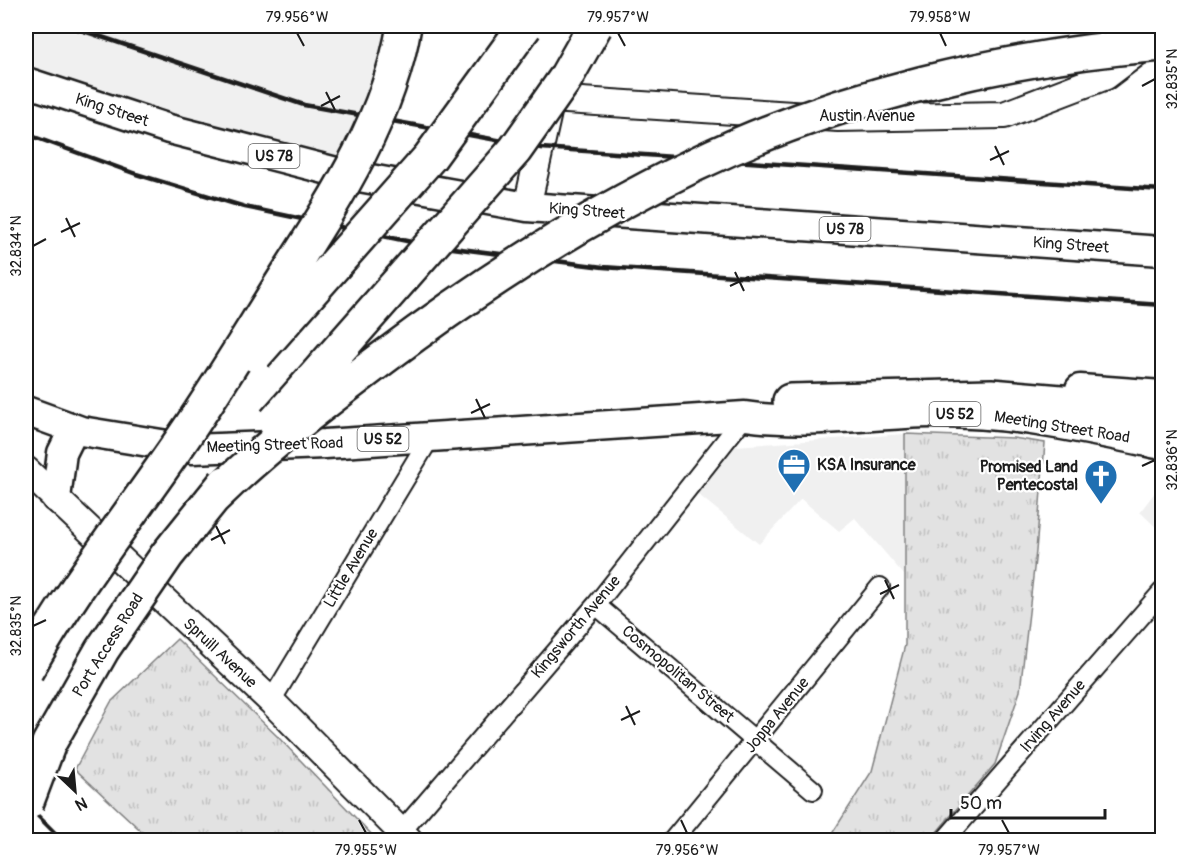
<svg xmlns="http://www.w3.org/2000/svg" width="1188" height="866" font-family="Pangolin,sans-serif">
<defs>
<pattern id="grass-tufts" width="24" height="20" patternUnits="userSpaceOnUse" patternTransform="scale(1.5)"><rect width="24" height="20" fill="#e2e2e2"/><path d="M3 7l-1-3M5 7V3M7 7l1-3M15 17l-1-3M17 17v-4M19 17l1-3" fill="none" stroke="#c1c1c1"/></pattern>
</defs>
<rect width="100%" height="100%" fill="#fff"/>
<filter id="ink" filterUnits="userSpaceOnUse"><feTurbulence type="fractalNoise" baseFrequency=".0167" numOctaves="2"/><feDisplacementMap in="SourceGraphic" scale="12" xChannelSelector="R" yChannelSelector="G"/><feConvolveMatrix kernelMatrix="1 2 1 2 8 2 1 2 1" color-interpolation-filters="sRGB"/></filter>
<g filter="url(#ink)">
<path fill="#f0f0f0" d="M 26,26 L 404,26 L 348,175 L 26,82 Z
M 905,434 L 905,576 L 855,518 L 839,531 L 801,499 L 759,544 L 689,487 L 721,447 Z
M 1162,483 L 1162,533 L 1140,512 Z"/>
<path fill="url(#grass-tufts)" stroke="#7f7f7f" stroke-width="1.5" d="M 905,434 L 1013,438 L 1045,443 L 1036,551 L 1020,691 L 995,764 L 930,840 L 828,840 L 872,771 L 905,645 Z
M 177,639 L 278,737 L 377,840 L 151,840 L 75,769 L 111,702 Z"/>
<g fill="none" stroke-linecap="round" stroke-linejoin="round">
<g stroke="#1c1c1c" stroke-width="22">
<path id="street" d="M 596,605 L 813,790
M 271,701 L 431,436
M 401,832 L 596,605 L 745,416
M 673,840 L 880,587
M 945,840 L 1162,592"/>
</g>
<g stroke="#1c1c1c" stroke-width="30">
<path id="secondary" d="M 527,207 L 551,99 L 838,118 L 1004,115 L 1106,76 L 1148,44
M 26,470 L 271,701 L 409,840"/>
</g>
<g stroke="#1c1c1c" stroke-width="33">
<path id="primary" d="M 26,82 L 169,129 L 348,175 L 527,207 L 1162,251
M 1080,389 L 1162,395
M 26,411 L 81,431 L 192,449 L 325,444 L 745,416 C 807,425 869,414 932,413 C 1011,412 1086,429 1162,445
M 56,498 L 62,453 L 74,429"/>
</g>
<g stroke="#1c1c1c" stroke-width="38">
<path id="highway" d="M 790,401 L 991,396 L 1097,405 L 1162,415"/>
</g>
<use href="#street" stroke="#fff" stroke-width="18"/>
<use href="#secondary" stroke="#fff" stroke-width="26"/>
<use href="#primary" stroke="#fff" stroke-width="28"/>
<use href="#highway" stroke="#fff" stroke-width="33"/>
<path stroke="#1c1c1c" stroke-width="4.5" d="M 69,26 L 304,105 L 541,148 L 1162,190
M 26,134 L 136,174 L 245,207 L 421,244 L 603,267 L 1162,305
M 26,804 L 62,840"/>
<g stroke="#1c1c1c" stroke-width="38" stroke-linecap="butt">
<path id="highway-bridge" d="M 255,355 L 430,157 L 525,26
M 275,422 L 515,150 L 565,79 L 595,26
M 212,499 C 265,447 323,403 383,358 C 480,285 584,218 694,165 C 834,97 1007,56 1162,44
M 26,671 C 72,588 132,513 185,435 C 220,384 252,330 285,278 C 335,200 389,118 404,26
M 26,804 L 49,743 L 102,650 L 167,555 L 225,483"/>
</g>
<use href="#highway-bridge" stroke="#fff" stroke-width="33"/>
</g>
</g>
<path fill="none" stroke="#1c1c1c" stroke-width="2" d="M 297,33 L 304,46M 618,33 L 625,46M 940,33 L 946,46M 1142,86 L 1155,79M 326,92 L 335,110M 321,106 L 340,96M 995,146 L 1004,165M 990,160 L 1009,151M 66,218 L 75,237M 61,232 L 80,223M 33,246 L 46,239M 735,272 L 744,291M 730,286 L 749,277M 476,399 L 485,418M 471,413 L 490,404M 1142,466 L 1155,460M 216,526 L 225,544M 211,540 L 230,530M 885,580 L 894,599M 880,594 L 899,585M 33,626 L 46,620M 626,706 L 635,725M 621,720 L 640,711M 359,820 L 366,833M 681,820 L 687,833M 1002,820 L 1009,833"/>
<defs>
<g id="office-pin" transform="scale(1.725)"><path d="M0 17L-7.5 6A9.5 9.5 0 1 1 7.5 6Z" fill="#1f6fb2" stroke="#fff"/><path d="M-6-3h4V-5.5h4V-3h4V5H-6ZM-1-4.5V-3h2v-1.5ZM-6 0V1H6V0Z" fill="#fff"/></g>
<g id="church-pin" transform="scale(1.725)"><path d="M0 17L-7.5 6A9.5 9.5 0 1 1 7.5 6Z" fill="#1f6fb2" stroke="#fff"/><path d="M-1.2-6h2.4v3.5h3.3v2.4h-3.3V6h-2.4V-.1h-3.3v-2.4h3.3Z" fill="#fff"/></g>
</defs>
<g fill-rule="evenodd">
<use href="#office-pin" x="794" y="465"/>
<use href="#church-pin" x="1101" y="476"/>
</g>
<g text-anchor="middle" dominant-baseline="central" stroke-width="4.5" stroke-linejoin="round" paint-order="stroke">
<g fill="#fff" stroke="#606060" stroke-width="1.5">
<rect x="248.5" y="144" width="51" height="24" rx="4.5"/>
<rect x="819.5" y="217" width="51" height="24" rx="4.5"/>
<rect x="929.5" y="402" width="51" height="24" rx="4.5"/>
<rect x="357.5" y="427" width="51" height="24" rx="4.5"/>
</g>
<g font-size="15" font-weight="bold" fill="#1c1c1c">
<text x="274" y="156">US 78</text>
<text x="845" y="229">US 78</text>
<text x="955" y="414">US 52</text>
<text x="383" y="439">US 52</text>
</g>
<g font-size="16" fill="#1c1c1c" stroke="#fff">
<text transform="translate(112 110) rotate(18)">King Street</text>
<text x="867" y="116">Austin Avenue</text>
<text transform="translate(587 211) rotate(4)">King Street</text>
<text transform="translate(1071 245) rotate(4)">King Street</text>
<text transform="translate(1062 427) rotate(9)">Meeting Street Road</text>
<text transform="translate(275 445) rotate(-2)">Meeting Street Road</text>
<text transform="translate(351 568) rotate(-59)">Little Avenue</text>
<text transform="translate(576 627) rotate(-50)">Kingsworth Avenue</text>
<text transform="translate(108 645) rotate(-58)">Port Access Road</text>
<text transform="translate(220 653) rotate(43)">Spruill Avenue</text>
<text transform="translate(678 674) rotate(40)">Cosmopolitan Street</text>
<text transform="translate(777 715) rotate(-51)">Joppa Avenue</text>
<text transform="translate(1053 716) rotate(-49)">Irving Avenue</text>
</g>
<g font-size="16" font-weight="bold" fill="#1c1c1c" stroke="#fff" text-anchor="start">
<text x="817" y="465">KSA Insurance</text>
<text x="1078" y="467" text-anchor="end">Promised Land<tspan x="1078" dy="18">Pentecostal</tspan></text>
</g>
</g>
<rect width="1188" height="866" fill="none" stroke="#fff" stroke-width="66"/>
<g transform="translate(75 791) rotate(154)" stroke="#ffffff" stroke-width="4.5" paint-order="stroke">
<path d="M0-4.5L10 22L0 15L-10 22Z" fill="#1c1c1c"/>
<text y="-9" font-size="16" font-weight="bold" text-anchor="middle" fill="#1c1c1c">N</text>
</g>
<path d="M951 809v9h154v-9" fill="none" stroke="#1c1c1c" stroke-width="3"/>
<text x="960" y="809" font-size="18" fill="#1c1c1c" stroke="#ffffff" stroke-width="4.5" paint-order="stroke">50 m</text>
<rect x="33" y="33" width="1122" height="800" fill="none" stroke="#1c1c1c" stroke-width="2"/>
<g font-size="15" text-anchor="middle" fill="#1c1c1c">
<text x="297" y="22">79.956°W</text>
<text x="618" y="22">79.957°W</text>
<text x="940" y="22">79.958°W</text>
<text transform="translate(1172 79) rotate(-90)" y="5">32.835°N</text>
<text transform="translate(16 246) rotate(-90)" y="5">32.834°N</text>
<text transform="translate(1172 460) rotate(-90)" y="5">32.836°N</text>
<text transform="translate(16 626) rotate(-90)" y="5">32.835°N</text>
<text x="366" y="855">79.955°W</text>
<text x="687" y="855">79.956°W</text>
<text x="1009" y="855">79.957°W</text>
</g>
</svg>
